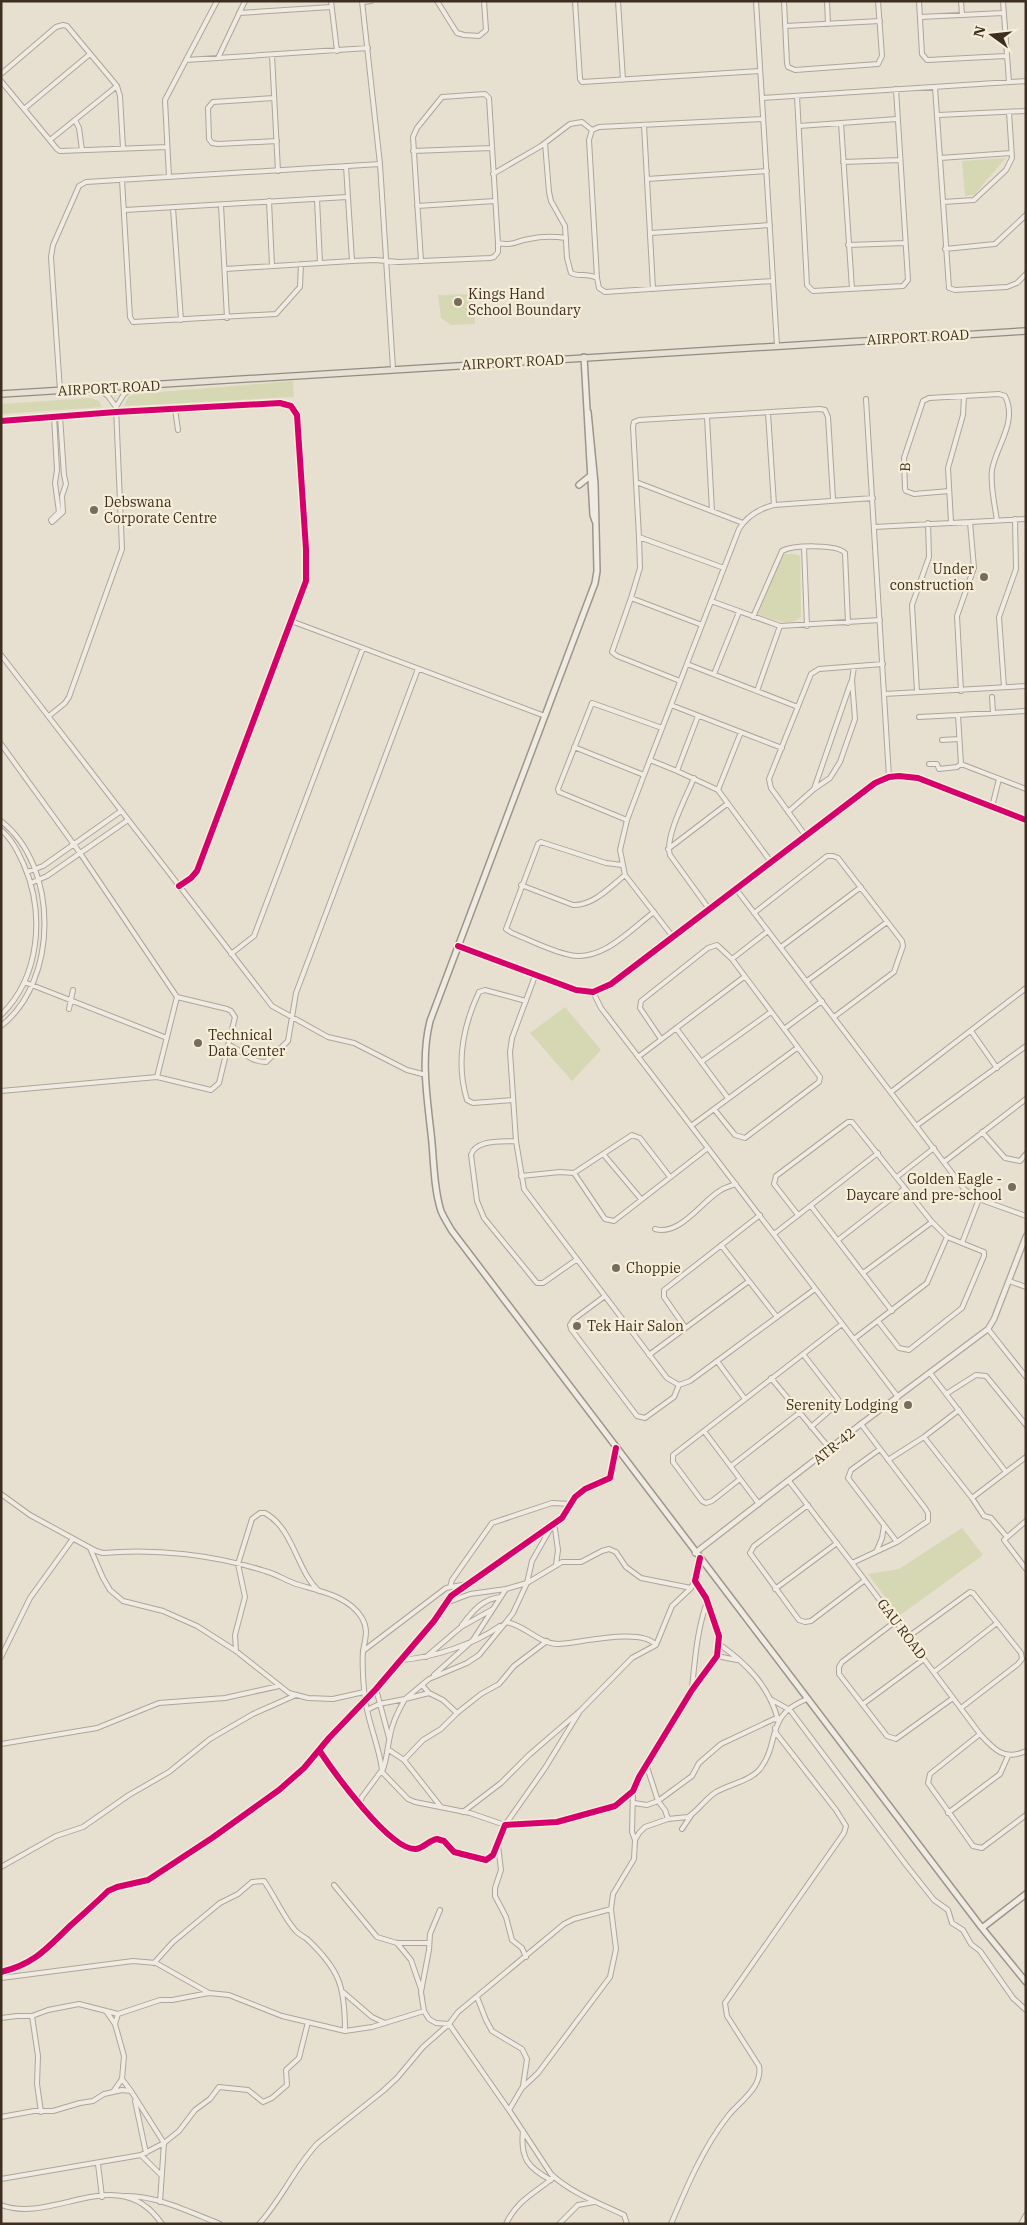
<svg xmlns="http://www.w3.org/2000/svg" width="1027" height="2225" font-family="'IBM Plex Serif',serif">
<rect width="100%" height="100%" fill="#e7e0d1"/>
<path fill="#d6d7b3" d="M 1006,158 L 974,195 L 965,196 L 962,161 Z
M 473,294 L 475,324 L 451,325 L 441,318 L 438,295 Z
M 293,381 L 294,397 L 124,406 L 128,397 L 136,394 Z
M 90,398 L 99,401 L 102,407 L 1,414 L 1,404 Z
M 785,554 L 795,554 L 800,556 L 801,617 C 789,628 771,619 758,614 L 781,558 Z
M 565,1007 L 601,1050 L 572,1081 L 530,1033 Z
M 962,1528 L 983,1555 L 899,1616 L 868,1574 L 899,1569 Z"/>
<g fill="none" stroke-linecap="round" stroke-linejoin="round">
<g stroke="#ada599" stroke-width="6">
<path id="minor" d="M 331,1 L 337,51
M 362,1 L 380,164 L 393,369
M 437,1 L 457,33 L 464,35 L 479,36 L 486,30 L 484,1
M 575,1 L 580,79 L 582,82 L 760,71
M 618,1 L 623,80
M 756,1 L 777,346
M 784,1 L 787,63 L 788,67 L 795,70 L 878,64 L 882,56 L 878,1
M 827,1 L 828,24
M 919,1 L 922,54 L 927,60 L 1006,56
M 961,1 L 962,15
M 1003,1 L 1009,82
M 363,2 L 371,1
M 239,13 L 331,7
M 920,17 L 1003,13
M 785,26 L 880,21
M 272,55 L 278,171
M 218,58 L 245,1
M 186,60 L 368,48
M 1,74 L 56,27 L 63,25 L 67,26 L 117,86 L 120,96 L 123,148
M 1,81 L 57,149 L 60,151 L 167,147
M 935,87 L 949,288 L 955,290 L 1007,287 L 1017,283 L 1026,274
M 797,96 L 807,285 L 813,291 L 903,286 L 908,280 L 896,89
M 274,98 L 213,102 L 208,108 L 209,139 L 212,143 L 218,144 L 277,141
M 762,98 L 1026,81
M 24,109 L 90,54
M 938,115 L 1026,111
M 763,119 L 599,127 L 592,130 L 589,140 L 597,278 L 599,288 L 605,292 L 773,281
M 75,120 L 79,128 L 82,150
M 841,123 L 852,289
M 644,125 L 653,289
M 799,126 L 897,119
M 50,140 L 117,86
M 545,143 L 549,192 L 551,201 L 565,226 L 567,258 L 571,273 C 578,277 587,273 597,278
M 413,151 L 491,148
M 940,158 L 1011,153
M 843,162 L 900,160
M 346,166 L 352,261
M 493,174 L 541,146 L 570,124 L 582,122 L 592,130
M 169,177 L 165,100 L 217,1
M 647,179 L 767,171
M 122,180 L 130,317 L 133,322 L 276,314 L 300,287 L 301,264
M 317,199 L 320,263
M 269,201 L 272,266
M 943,202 L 974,200 L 1006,170 L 1012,158 L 1009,112
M 221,205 L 227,318
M 417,206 L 495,201
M 173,208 L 181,320
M 125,210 L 347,197
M 651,233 L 770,225
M 498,243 C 515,246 515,241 529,239 C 542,236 554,236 566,238
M 848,245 L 905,243
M 945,249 L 995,244 L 1026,215
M 225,269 L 352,261 L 375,260 L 399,262 L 490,258 L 494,257 L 498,252 L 498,243 L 489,98 L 485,94 L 442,97 L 417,128 L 413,137 L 421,261
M 60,391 L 51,257 L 53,245 L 79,186 L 86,182 L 380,164
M 866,399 L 889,777
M 116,407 L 124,394 L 134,387
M 175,409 L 178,430
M 768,413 L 774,505
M 707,417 L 712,511
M 1,421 L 116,412 L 280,403 L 291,406 L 297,415 L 306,549 L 306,581 L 197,871 L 191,878 L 179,886
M 636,482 L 743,523
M 949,491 L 914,494 L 906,491 L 905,489 L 904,458 L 923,401 L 929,398 L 999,394 L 1005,396 C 1018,422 996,446 992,470 C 990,486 995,505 997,521
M 51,520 L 59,512 L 55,483 L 57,470 L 54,416
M 52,522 L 63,512 L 62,496 L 66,484 L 64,475 L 60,416
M 951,522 L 948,468 L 963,415 L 964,396
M 874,527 L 1026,519
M 639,537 L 633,427 L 634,422 L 639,420 L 820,409 L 825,410 L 828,417 L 833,499
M 804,547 L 807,626
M 631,598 L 640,568 L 639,537 L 724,568
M 711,601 L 780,626 L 880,620
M 753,617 L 782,551 C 793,545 837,544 845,553 L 848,623
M 291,621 L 545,716
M 1,655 L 272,1006 L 328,1037 L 354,1043 L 407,1070 L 426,1075
M 687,664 L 798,707
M 714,674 L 739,612
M 680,681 L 617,656 L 612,652 L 631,598 L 702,625
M 1004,687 L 999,617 L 1016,569 L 1015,519
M 757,691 L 780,626
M 917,691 L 912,605 L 929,557 L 928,523
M 961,691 L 957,616 L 974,568 L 970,522
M 884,694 L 1026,686
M 992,697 L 993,713
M 671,705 L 782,748
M 1026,711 L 958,715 L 961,764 L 1026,789
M 49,716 L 65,703 L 69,697 L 122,549 L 116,407 L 108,396 L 97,388
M 919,717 L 958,715
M 942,740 L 959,739
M 1,744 L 80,853 L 177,997 L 227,1009 L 231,1011 L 235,1017 L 219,1083 L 211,1090 L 157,1077 L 1,1091
M 574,747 L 644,775
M 650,760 L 677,771 L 698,716
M 929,764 L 937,764 L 939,769 L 957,767 L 961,764
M 677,771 L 718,790 L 771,862
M 694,778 C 687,795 664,838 670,855 L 709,909
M 814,789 L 851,682
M 718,790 L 741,732
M 992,807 L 999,779
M 788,812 L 814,789 L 830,778 L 840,762 L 855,719 L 852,680 L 854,667
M 627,820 L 559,792 L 558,789 L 592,703 L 662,728
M 1,821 C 59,866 59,981 1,1026
M 1,830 C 12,839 18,852 24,865 C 45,914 40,977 1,1015
M 805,835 L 771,788 L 769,779 L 811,674 L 819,669 L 883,664
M 668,849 L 727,804
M 622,865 L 606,863 L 541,842 L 538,844 L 506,929 L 512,933 C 530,940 550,951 570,955 C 602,962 630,930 654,912
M 27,872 L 43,866 L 121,811
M 31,883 L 47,876 L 128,820
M 521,885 L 573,905 C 593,906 610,887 625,875
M 736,889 L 965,1190 L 979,1199 L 1026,1216
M 754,913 L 827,856 L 833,856 L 838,858 L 902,941 L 903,946 L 894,972 L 834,1017
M 673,937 L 625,875 L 620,850 L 627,820 L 644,775 L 739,529 C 747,516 758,509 774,505 L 873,498
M 458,946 L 576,990 L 593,992 L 611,984 L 875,783 L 889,777 L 899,776 L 918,778 L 1026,820
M 781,947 L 861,887
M 231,954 L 254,936 L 363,648
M 732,959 L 768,931
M 535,976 L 512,1038 L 510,1052 L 516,1141 L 524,1189 L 667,1378 L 679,1385 L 690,1381 L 815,1289
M 807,981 L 887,922
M 24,982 L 167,1038
M 593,992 L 601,1008 L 898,1397
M 69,1009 L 73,990
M 676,1028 L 728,1098
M 784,1029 L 822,1001
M 971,1031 L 997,1068
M 661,1039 L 640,1008 L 641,1001 L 708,948 L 717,945 L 732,959 L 820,1077 L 819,1082 L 745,1138 L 735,1135 L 714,1109
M 229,1045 C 243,1051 250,1062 266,1062 L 288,1041 L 296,993 L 418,669
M 638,1057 L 744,977
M 701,1062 L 771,1012
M 157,1077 L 177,997
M 891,1092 L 1026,988
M 512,1100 L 473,1103 L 467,1100 C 456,1064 463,1026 479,992 L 485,990 L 526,1001
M 691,1126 L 797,1048
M 916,1126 L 1026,1046
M 982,1132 L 1005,1158 L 1020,1161 L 1026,1154
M 516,1141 C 502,1142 476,1139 471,1155 L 477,1201 L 484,1218 L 537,1283 L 543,1283 L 576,1260
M 604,1155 L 641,1199
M 944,1162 L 1026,1099
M 574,1173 L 605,1219 L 614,1221 L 708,1148
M 521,1176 L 560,1172 L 574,1173 L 632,1135 L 640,1138 L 670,1177
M 897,1177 L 934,1148
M 811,1206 L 892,1311
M 798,1215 L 774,1184 L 776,1176 L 848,1122 L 852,1122 L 932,1222 L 947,1237 L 984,1252 L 984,1256 L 962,1308 L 909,1350 L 899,1348 L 878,1321
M 655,1229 C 679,1236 700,1204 718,1192 C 723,1188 730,1186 736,1184
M 774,1234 L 878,1153
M 838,1240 L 905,1188
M 962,1243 L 979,1199
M 721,1245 L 777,1317
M 863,1273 L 932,1222
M 1009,1281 L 1026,1287
M 605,1296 L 574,1319 L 570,1325 L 571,1329 L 637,1416 L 645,1418 L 674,1397 L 679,1385
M 685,1327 L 664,1297 L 664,1290 L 760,1215
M 988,1329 L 1026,1377
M 854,1339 L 927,1283 L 947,1237
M 803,1354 L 838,1399 L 836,1405 L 811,1427
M 649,1355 L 749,1281
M 717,1361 L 745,1399
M 930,1373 L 1006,1472
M 771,1378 L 830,1449
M 946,1394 L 976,1375 L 986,1376 L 1026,1425
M 861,1424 L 880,1449 L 851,1470 L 848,1478 L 897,1542
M 704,1431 L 759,1504
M 924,1437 L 972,1498 L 1026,1457
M 888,1460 L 924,1437 L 959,1410
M 731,1466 L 799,1413
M 740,1479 L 712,1501 L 706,1503 L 702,1501 L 673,1462 L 673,1455 L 842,1324
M 789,1481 L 852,1563 L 980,1734 C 994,1750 1005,1761 1026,1751
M 1,1494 L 30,1515 L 96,1551 L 103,1553 C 156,1548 214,1555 265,1571 C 276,1574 285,1580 296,1584 C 319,1591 349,1596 362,1618 C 369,1630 365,1639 363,1651 C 362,1664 363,1677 364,1689 C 365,1717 379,1743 382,1770 L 362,1797 L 359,1805
M 972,1498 L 984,1516 L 991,1518 L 1007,1537
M 808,1505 L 754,1546 L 750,1553 L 799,1620 L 805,1622 L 811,1621 L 865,1580
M 1026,1521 L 1004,1540 L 1026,1569
M 554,1522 L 558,1550 L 556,1565
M 90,1548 L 103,1578 L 110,1590 L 123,1601 L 163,1611 L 197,1626 L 236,1651 L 289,1693 L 308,1698 L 333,1699 L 364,1692
M 877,1550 L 882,1538 L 884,1526
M 852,1563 L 897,1542 L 928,1521 L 928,1513 L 925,1508 L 880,1449
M 450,1587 L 452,1580 L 492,1523 L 552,1503 L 571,1504
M 775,1589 L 837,1543
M 446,1603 L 470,1594 L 506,1589 L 527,1583 L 562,1562 L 581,1562 L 602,1551 L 609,1549 L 616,1552 L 626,1567 L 641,1578 L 691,1588
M 896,1621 L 842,1662 L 839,1667 L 839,1674 L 887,1736 L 896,1739 L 953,1698
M 506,1622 L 513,1613 L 527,1583 L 532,1561 L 553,1524
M 462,1625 C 473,1611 482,1599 501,1597
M 908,1637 L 970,1592 L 973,1593 L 1021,1653 L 1022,1659 L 1018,1664 L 961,1708
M 236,1651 L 235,1635 L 245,1597 L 238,1564 L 252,1519 L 260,1513 L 265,1513 C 294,1529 296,1570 319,1591
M 363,1651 L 446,1588 L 467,1584
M 717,1656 L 737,1660
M 1,1657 L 30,1598 L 72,1540
M 426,1657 L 461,1627 L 493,1609
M 402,1660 C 434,1657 473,1645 500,1626
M 934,1672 L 997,1623
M 434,1675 L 473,1640 L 506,1589
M 422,1685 L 429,1693 L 443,1700 L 457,1713 L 481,1694 L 499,1684 L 514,1666 L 547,1641
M 692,1688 C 695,1659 697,1630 707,1602
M 376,1689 L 389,1738
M 429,1693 L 405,1699 C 398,1711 392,1723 390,1736 C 387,1749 387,1760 382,1772 L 408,1799 L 415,1802 L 470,1813 L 505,1825 L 545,1768 L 580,1711
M 772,1700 L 790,1710 L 907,1866 L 934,1900 L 948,1910 L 952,1923 L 963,1930 L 971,1944 L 980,1951 L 1013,1998 L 1026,2010
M 863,1704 L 924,1659
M 367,1710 L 379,1704 L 405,1699 L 429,1679 L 467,1663 L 479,1655 L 506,1622 C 525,1625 539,1644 558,1644 C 580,1643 641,1627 656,1645
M 980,1734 L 930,1774 L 928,1783 L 973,1846 L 982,1848 L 1026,1815
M 1,1744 L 97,1728 L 159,1703 L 225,1698 L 279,1686
M 319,1750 C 333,1771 390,1851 416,1849 C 424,1848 429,1840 437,1839 L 444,1841 L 454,1852 L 486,1860 L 493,1855 L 505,1825 L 557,1822 L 615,1806 L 633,1791 L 639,1777 L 692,1690 L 717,1656 L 719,1636 L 706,1598 L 695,1581 L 700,1558
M 389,1750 L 404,1760 L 423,1740 L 441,1729 L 457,1713
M 404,1760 L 441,1807
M 633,1791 L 632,1832 L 635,1840
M 634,1803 L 647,1805 L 658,1801 L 647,1767
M 463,1812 L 501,1783 L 529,1755 L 580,1711 L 632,1658 L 656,1645 L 672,1606 L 691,1588 L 695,1581
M 948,1813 L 1000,1774 L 1008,1756
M 668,1819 L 665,1810 L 658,1801 L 692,1776 L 699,1763 L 721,1744 L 774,1719 L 778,1720 C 769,1686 747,1664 719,1644
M 682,1829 L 692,1814
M 498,1845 L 501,1870 L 495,1888 L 495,1896 L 506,1917 L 512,1940 L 522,1948 L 526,1957
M 1,1867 L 56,1836 L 83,1827 L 129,1795 L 169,1772 L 210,1739 L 253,1714 L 296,1695
M 334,1885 L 377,1937 L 397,1943 L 429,1943
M 440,1910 L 430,1934 L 429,1950 L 421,1992 L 424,2011 L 429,2019 L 436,2023 L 449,2024 L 509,2110 L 551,2174 C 571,2193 599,2203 624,2215 L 627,2224
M 397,1943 L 411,1960 L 421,1989
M 154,1963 L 173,1942 L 220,1903 L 238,1894 L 252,1882 L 264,1881 C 274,1895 284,1918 295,1930 C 298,1934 303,1936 307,1939 C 340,1970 345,1987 345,2031
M 1,1972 C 35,1964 47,1948 71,1925 C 83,1914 96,1903 108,1891 L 117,1887 L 148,1880 L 212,1838 L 279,1790 L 304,1768 L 329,1738 L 376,1689 L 434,1621 L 451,1596 L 562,1518 L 575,1497 L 585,1489 L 610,1478 L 616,1448
M 1,1978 L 133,1961 L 156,1963 L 209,1993
M 343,1992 L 372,2017 L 385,2023
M 477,1997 L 486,2020 L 492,2031 L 522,2049 L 527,2059 L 523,2086
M 106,2011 L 115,2024
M 118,2014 L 115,2024 L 124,2056 L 122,2079 L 131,2091
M 32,2016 L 38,2056 L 37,2084 L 41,2112
M 1,2018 L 17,2016 L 32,2016 L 48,2010 L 79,2004 L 118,2014 L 160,2000 L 172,2000 L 209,1993 L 229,1995 L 282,2016 L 345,2031 L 372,2027 L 424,2011
M 113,2092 L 122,2079
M 135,2101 L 146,2153
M 509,2110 L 522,2088 L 538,2073 L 610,1977 L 616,1949 L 611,1909 L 613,1894 L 634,1859 L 635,1840 L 639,1833 L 645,1827 L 668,1819 L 688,1817 C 698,1811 705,1799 716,1792 C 730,1784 750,1781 760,1769 C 781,1742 764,1716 807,1699
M 1,2117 L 34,2111 L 53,2111 L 80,2103 L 93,2101 L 104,2094 L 122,2090 L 131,2091 L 164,2143 L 160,2202
M 523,2131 C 520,2158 528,2168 551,2180
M 141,2155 L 162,2176
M 98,2164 L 102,2197
M 1,2179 L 141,2155 L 164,2143 L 179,2131 L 195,2110 L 210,2099 L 219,2087 L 248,2090 L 263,2102 L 272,2098 L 287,2085 L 286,2070 L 299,2058 L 308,2022
M 125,2196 C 156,2195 192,2213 220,2224
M 1,2205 C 54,2225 119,2160 162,2224
M 259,2224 C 282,2199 295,2167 318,2143 L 383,2091 L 397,2078 L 423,2047 L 449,2024 L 458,2012 L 564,1924 L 574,1919 L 611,1909
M 506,2224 C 517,2200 535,2193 554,2177
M 559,2224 L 578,2205 L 594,2202
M 671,2224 C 687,2186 703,2148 728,2116 C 740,2101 763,2087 759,2066 L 727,2016 L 725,2003 L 844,1833 L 846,1826 L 836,1810 L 776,1733 L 775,1728
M 1021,2224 L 1026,2215"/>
</g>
<g stroke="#ada599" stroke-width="7">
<path id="tertiary" d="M 695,1553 L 861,1424 L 988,1329 L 994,1319 L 1026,1236"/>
</g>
<g stroke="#9c958a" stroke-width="8">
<path id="secondary" d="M 584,357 L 593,515 L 595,521
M 588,412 L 595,484 L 597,571 L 595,583 L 430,1021 C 420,1061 428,1102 432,1143 C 434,1165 434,1189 441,1211 C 444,1218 448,1224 452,1231 L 982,1928 L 1026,1982
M 579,485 L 590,476
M 982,1928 L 1026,1894"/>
</g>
<g stroke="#928b80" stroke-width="8">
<path id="primary" d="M 1,394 L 1026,331"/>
</g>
<use href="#minor" stroke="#efebe3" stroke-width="4"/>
<use href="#tertiary" stroke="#efebe3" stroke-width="4.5"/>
<use href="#secondary" stroke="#efebe3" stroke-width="5"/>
<use href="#primary" stroke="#e6e1d4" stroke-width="5.5"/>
<g stroke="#f7eed8" stroke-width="9">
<path id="cycleway" d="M 1,421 L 116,412 L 280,403 L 291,406 L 297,415 L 306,549 L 306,581 L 197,871 L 191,878 L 179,886
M 458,946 L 576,990 L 593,992 L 611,984 L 875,783 L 889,777 L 899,776 L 918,778 L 1026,820
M 319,1750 C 333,1771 390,1851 416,1849 C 424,1848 429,1840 437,1839 L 444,1841 L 454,1852 L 486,1860 L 493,1855 L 505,1825 L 557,1822 L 615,1806 L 633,1791 L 639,1777 L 692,1690 L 717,1656 L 719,1636 L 706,1598 L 695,1581 L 700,1558
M 1,1972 C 35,1964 47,1948 71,1925 C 83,1914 96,1903 108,1891 L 117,1887 L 148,1880 L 212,1838 L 279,1790 L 304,1768 L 329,1738 L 376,1689 L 434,1621 L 451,1596 L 562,1518 L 575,1497 L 585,1489 L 610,1478 L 616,1448"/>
</g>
<use href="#cycleway" stroke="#d6006c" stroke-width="6"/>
</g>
<g fill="#786c5e" stroke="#f7eed8" stroke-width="2">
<circle cx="458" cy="302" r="5"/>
<circle cx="94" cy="510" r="5"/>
<circle cx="984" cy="577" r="5"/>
<circle cx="198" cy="1043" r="5"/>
<circle cx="1012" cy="1187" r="5"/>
<circle cx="616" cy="1268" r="5"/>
<circle cx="577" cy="1326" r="5"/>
<circle cx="908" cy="1405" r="5"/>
</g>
<g text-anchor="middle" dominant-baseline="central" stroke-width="4.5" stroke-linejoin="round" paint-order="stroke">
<g font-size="14" fill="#3d2e20" stroke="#f7eed8" text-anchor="start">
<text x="468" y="294">Kings Hand<tspan x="468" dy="16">School Boundary</tspan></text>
<text x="104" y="502">Debswana<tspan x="104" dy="16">Corporate Centre</tspan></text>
<text x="974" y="569" text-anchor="end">Under<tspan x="974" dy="16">construction</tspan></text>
<text x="208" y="1035">Technical<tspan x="208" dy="16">Data Center</tspan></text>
<text x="1002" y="1179" text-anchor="end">Golden Eagle -<tspan x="1002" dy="16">Daycare and pre-school</tspan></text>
<text x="626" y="1268">Choppie</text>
<text x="587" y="1326">Tek Hair Salon</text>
<text x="898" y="1405" text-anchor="end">Serenity Lodging</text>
</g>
<g font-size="14" fill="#3d2e20" stroke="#f7eed8">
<text transform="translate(918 337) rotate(-3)">AIRPORT ROAD</text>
<text transform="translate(513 362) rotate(-3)">AIRPORT ROAD</text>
<text transform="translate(109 388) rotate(-3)">AIRPORT ROAD</text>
<text transform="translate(905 467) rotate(-89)">B</text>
<text transform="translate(834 1446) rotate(-39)">ATR-42</text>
<text transform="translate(902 1629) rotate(53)">GAU ROAD</text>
</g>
</g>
<rect width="1027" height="2225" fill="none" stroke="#3d2e20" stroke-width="5"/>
<g transform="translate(992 35) rotate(285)" stroke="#f7eed8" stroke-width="4" paint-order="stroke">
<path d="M0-4L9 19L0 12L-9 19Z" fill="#3d2e20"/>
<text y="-8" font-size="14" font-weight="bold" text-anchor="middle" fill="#3d2e20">N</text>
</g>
</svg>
